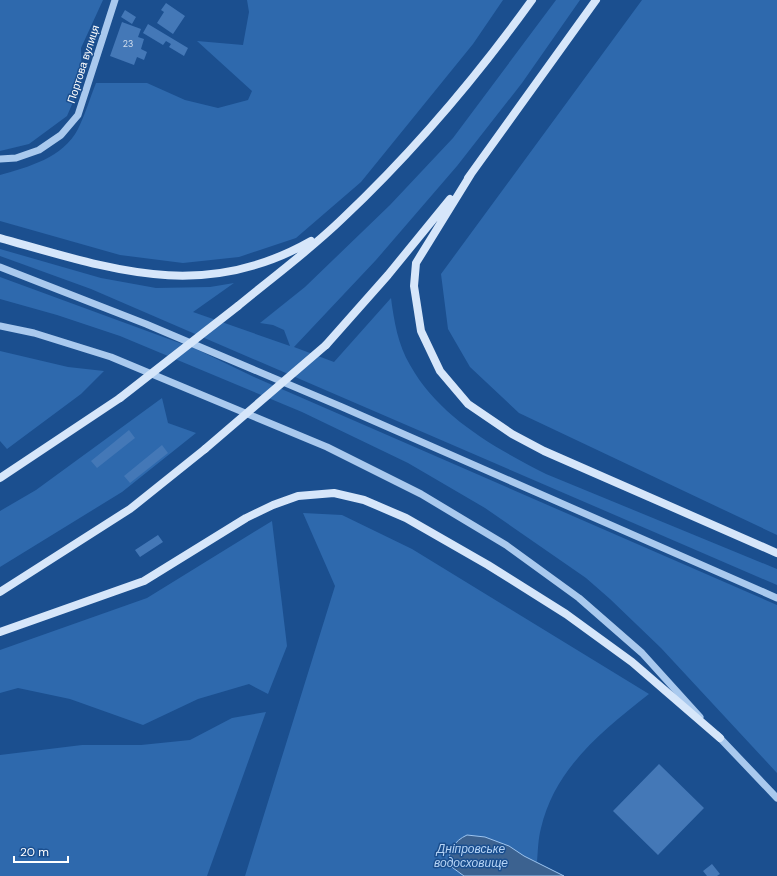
<svg xmlns="http://www.w3.org/2000/svg" width="777" height="876" font-family="'DM Sans',sans-serif">
<rect width="100%" height="100%" fill="#1b4f8f"/>
<path fill="#2e69ad" d="M 0,0 L 103,0 L 81,48 L 82,81 L 67,116 L 29,144 L 0,151 Z
M 247,0 L 503,0 L 473,44 L 361,182 L 296,238 L 239,257 L 183,263 L 120,255 L 0,221 L 0,175 C 28,167 63,158 78,129 C 85,115 90,98 96,83 L 147,83 L 185,100 L 218,108 L 248,100 L 252,91 L 197,41 L 243,45 L 249,12 Z
M 556,0 L 580,0 L 522,83 L 457,166 L 376,260 L 294,347 L 334,362 L 391,298 C 394,321 398,345 410,365 C 439,417 495,448 546,474 L 777,569 L 777,585 L 91,289 L 0,256 L 0,249 L 101,278 L 156,288 L 210,287 L 234,283 L 193,312 L 290,346 L 284,330 L 273,325 L 260,323 L 305,287 L 390,205 L 453,138 Z
M 642,0 L 777,0 L 777,535 L 519,413 L 470,367 L 448,329 L 441,274 Z
M 0,277 L 196,349 L 254,377 L 777,605 L 777,773 L 661,648 L 610,599 L 586,578 L 485,508 L 408,463 L 302,412 L 120,336 L 57,315 L 0,299 Z
M 0,351 L 68,367 L 104,371 L 81,394 L 7,449 L 0,441 Z
M 162,398 L 168,423 L 196,433 L 122,492 L 0,567 L 0,511 L 36,490 Z
M 303,513 L 342,515 L 412,549 L 649,694 C 603,730 555,768 541,828 C 538,839 538,851 537,862 L 524,856 L 509,846 L 449,865 L 464,876 L 245,876 L 335,586 Z
M 272,521 L 287,646 L 268,694 L 249,684 L 198,699 L 143,725 L 70,699 L 18,688 L 0,693 L 0,650 L 147,598 Z
M 266,712 L 207,876 L 0,876 L 0,755 L 82,745 L 141,745 L 190,740 L 232,718 Z"/>
<path fill="#3c6290" stroke="#9cc4f0" d="M 467,835 L 485,837 L 509,846 L 524,856 L 564,876 L 464,876 L 449,865 C 448,851 454,841 467,835 Z"/>
<path fill="#4478b7" d="M 166,3 L 185,16 L 173,34 L 157,23 L 164,12 L 161,10 Z
M 125,10 L 136,17 L 132,24 L 121,17 Z
M 122,22 L 141,29 L 138,37 L 144,39 L 141,49 L 147,52 L 144,60 L 137,57 L 134,65 L 110,56 Z
M 148,24 L 188,48 L 184,56 L 169,47 L 171,44 L 166,41 L 163,45 L 143,33 Z
M 129,430 L 135,438 L 97,468 L 91,461 Z
M 162,445 L 168,453 L 130,483 L 124,476 Z
M 158,535 L 163,542 L 140,557 L 135,550 Z
M 659,764 L 704,808 L 658,855 L 613,811 Z
M 712,864 L 720,874 L 717,876 L 707,876 L 703,871 Z"/>
<g fill="none" stroke-linecap="round" stroke-linejoin="round">
<path stroke="#a9c9ee" stroke-width="7" d="M 0,159 L 16,158 L 39,150 L 61,135 L 78,115 L 115,0
M 0,267 L 146,324 L 342,407 L 777,598
M 0,326 L 34,333 L 111,357 L 327,447 L 421,494 L 506,545 L 579,598 L 642,653 L 700,717
M 717,735 L 777,798"/>
<path stroke="#d6e6fa" stroke-width="8" d="M 471,174 L 416,263 L 414,286 L 421,331 L 440,371 L 468,404 L 512,434 L 544,451 L 777,553
M 468,178 L 596,0
M 0,238 C 111,269 202,303 311,241
M 238,306 C 273,277 310,250 342,219 C 413,152 475,79 532,0
M 326,345 L 388,275 L 450,199
M 0,478 L 120,398
M 0,592 L 130,509 L 205,449
M 0,632 L 144,581 L 246,518 L 273,505 L 298,496 L 334,493 L 364,500 L 406,518 L 488,565 L 566,614 L 632,662 L 720,738"/>
<path stroke="#d6e6fa" stroke-width="8" d="M 120,398 L 238,306
M 205,449 L 326,345"/>
</g>
<g text-anchor="middle" dominant-baseline="central" stroke-width="3" stroke-linejoin="round" paint-order="stroke">
<g font-size="9" fill="#d0dded">
<text x="128" y="44">23</text>
</g>
<g font-size="11" fill="#fff" stroke="#1b4f8f">
<text transform="translate(83 64) rotate(-72)">Портова вулиця</text>
</g>
<g font-size="12" font-style="italic" fill="#b5d3f5" stroke="#1b4f8f">
<text x="471" y="849">Дніпровське<tspan x="471" dy="14">водосховище</tspan></text>
</g>
</g>
<path d="M14 856v6h54v-6" fill="none" stroke="#ffffff" stroke-width="2"/>
<text x="20" y="856" font-size="12" fill="#ffffff" stroke="#1b4f8f" stroke-width="3" paint-order="stroke">20 m</text>
</svg>
